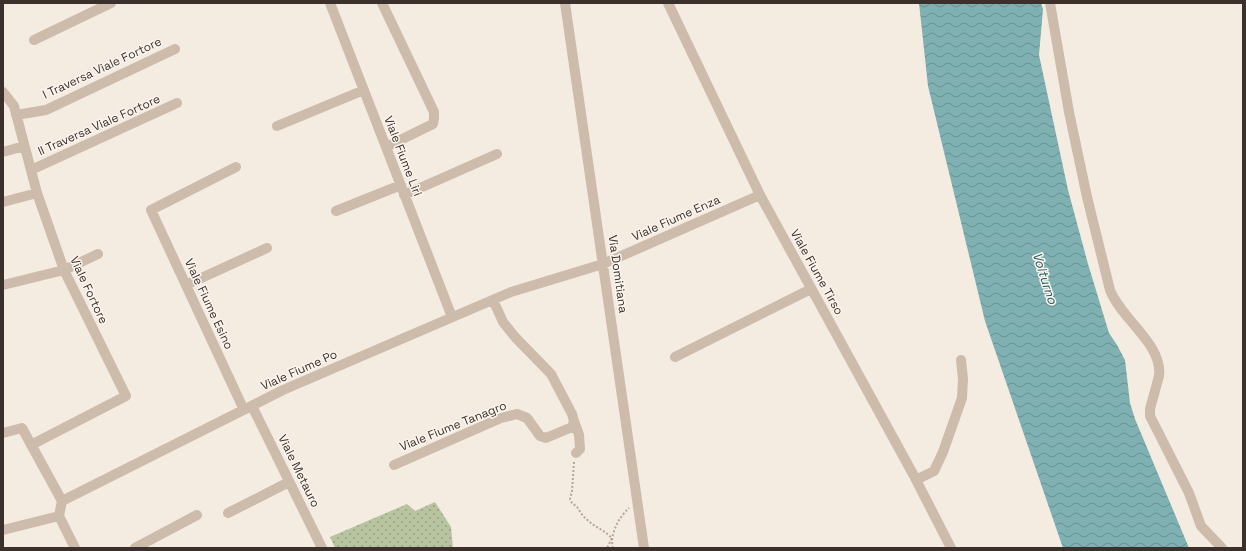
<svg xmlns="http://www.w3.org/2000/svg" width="1246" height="551" font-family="'Space Grotesk',sans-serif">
<defs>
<pattern id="grass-dots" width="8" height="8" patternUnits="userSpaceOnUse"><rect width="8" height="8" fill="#b8c4a0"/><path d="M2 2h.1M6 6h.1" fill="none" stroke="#97a083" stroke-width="1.8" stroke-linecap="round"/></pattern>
<pattern id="water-waves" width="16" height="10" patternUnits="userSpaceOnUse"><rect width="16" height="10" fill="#7fb0b2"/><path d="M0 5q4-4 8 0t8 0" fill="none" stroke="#699091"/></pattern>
</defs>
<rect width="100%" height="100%" fill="#f4ebe1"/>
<path fill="url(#grass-dots)" d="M 435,502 L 451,527 L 453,548 L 335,548 L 330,537 L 407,504 L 415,511 Z"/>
<path fill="url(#water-waves)" d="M 919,3 L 1041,3 L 1043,9 L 1039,55 L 1068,190 L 1088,264 L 1109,333 L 1117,345 L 1125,360 L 1130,403 L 1135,419 L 1189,548 L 1063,548 L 985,321 L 928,86 Z"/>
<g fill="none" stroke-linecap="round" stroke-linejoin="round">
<path stroke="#b9a596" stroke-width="2" stroke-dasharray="2 2" stroke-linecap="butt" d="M 574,462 L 572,491 L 570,499 L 572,503 L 577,507 L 583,516 L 592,524 L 605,532 L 612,538 L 607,548
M 613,548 C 609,535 619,517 629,508"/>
<path stroke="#cdbbac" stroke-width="10" d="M 330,3 L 452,317
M 382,3 L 434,112 L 434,118 L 433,124 L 386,147
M 565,3 L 644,548
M 668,3 L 760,195 L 913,474 L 951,548
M 1050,3 L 1069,112 L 1087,197 L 1110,290 C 1121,319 1163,344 1159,376 L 1150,409 L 1150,416 L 1189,493 L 1201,526 L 1222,548
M 34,40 L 111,3
M 3,92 L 14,106 L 37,193 L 64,270 L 126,396 L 31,445
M 16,115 L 46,110 L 175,49
M 277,126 L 364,90
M 3,152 L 24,146
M 236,167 L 151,210 L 244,410
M 31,170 L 177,103
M 404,195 L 497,154
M 3,202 L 37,193
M 336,211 L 401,185
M 3,285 L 64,270 L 98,254
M 186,285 L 267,248
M 675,357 L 811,289
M 252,406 L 322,548
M 574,421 L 579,435 L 580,449 L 576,453
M 3,433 L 22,428 L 62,501
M 394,465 L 501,418 L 517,414 L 527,418 L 540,436 L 546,438 L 572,427 L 574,421 L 572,414 L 551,374 L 515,337 L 503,322 L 493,300
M 916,480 L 934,471 L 943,452 L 962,398 L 963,379 L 961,360
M 228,513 L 289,482
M 3,530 L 59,516
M 75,548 L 59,516 L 62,501 L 283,390 L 511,292 L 603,264 L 760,195
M 135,548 L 197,515"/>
</g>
<g text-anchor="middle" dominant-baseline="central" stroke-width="3" stroke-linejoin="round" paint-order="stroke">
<g font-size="12" fill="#3b302b" stroke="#fbf5ee">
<text transform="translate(102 68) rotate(-25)">I Traversa Viale Fortore</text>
<text transform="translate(99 125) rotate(-24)">II Traversa Viale Fortore</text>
<text transform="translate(403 156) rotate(69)">Viale Fiume Liri</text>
<text transform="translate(676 218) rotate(-24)">Viale Fiume Enza</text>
<text transform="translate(817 272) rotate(61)">Viale Fiume Tirso</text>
<text transform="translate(618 274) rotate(82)">Via Domitiana</text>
<text transform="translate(89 290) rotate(65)">Viale Fortore</text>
<text transform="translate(209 304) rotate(65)">Viale Fiume Esino</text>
<text transform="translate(299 370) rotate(-24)">Viale Fiume Po</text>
<text transform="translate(453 426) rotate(-22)">Viale Fiume Tanagro</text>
<text transform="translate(299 471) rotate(64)">Viale Metauro</text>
</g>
<g font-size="13" font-style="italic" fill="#1f5a5e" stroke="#fbf5ee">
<text transform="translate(1045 278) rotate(72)">Volturno</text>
</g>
</g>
<rect width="1246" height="551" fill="none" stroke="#3b302b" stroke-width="8"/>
</svg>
